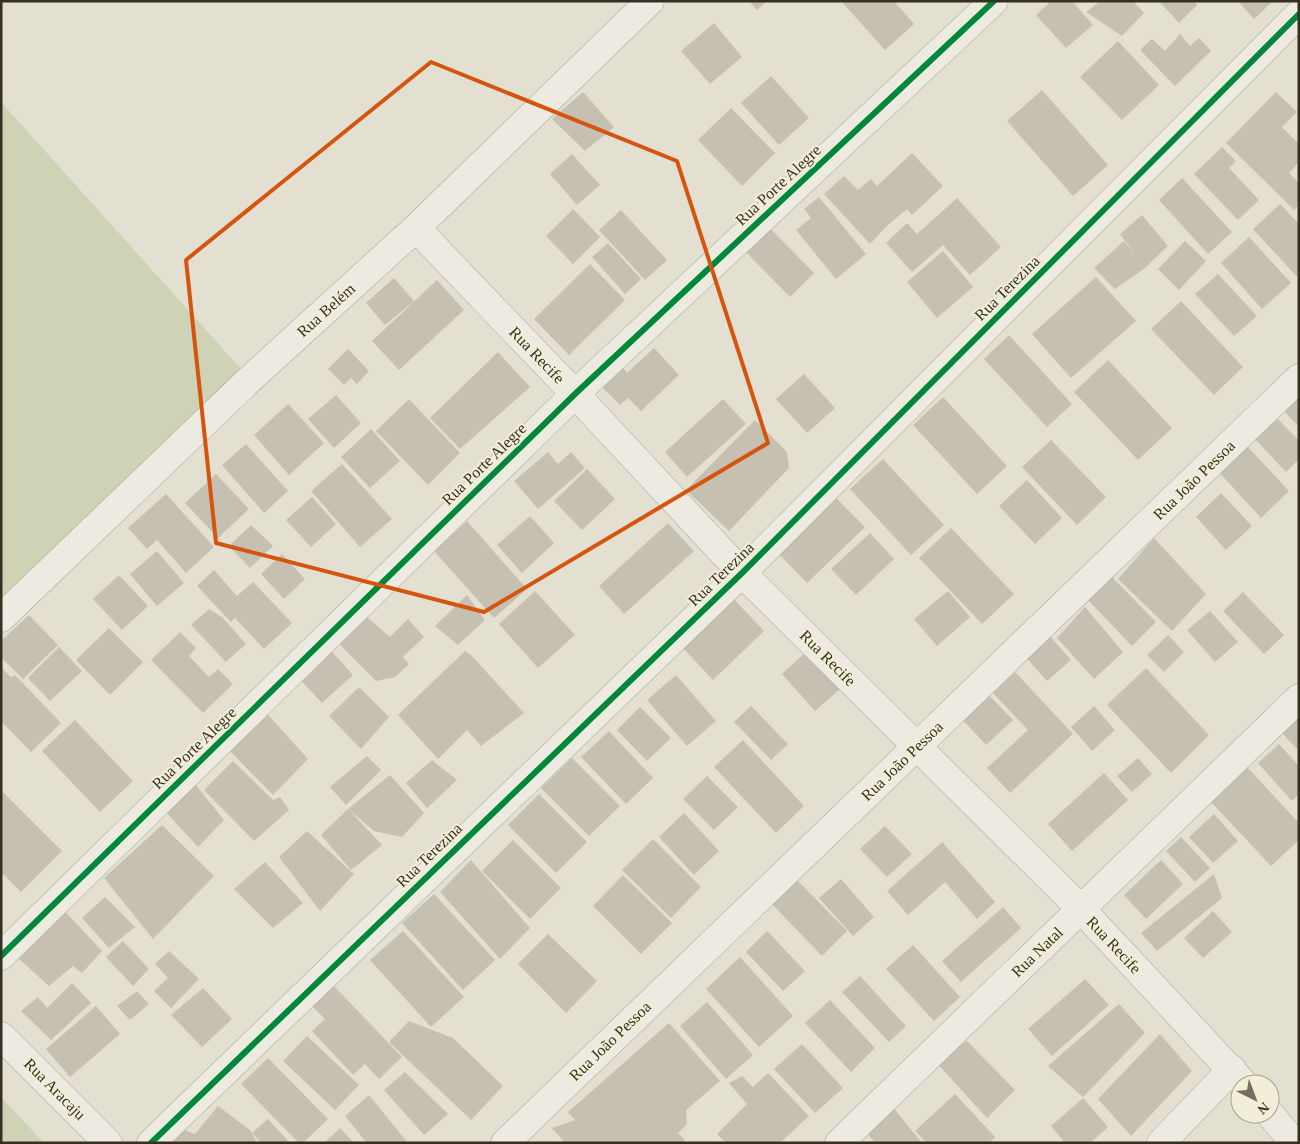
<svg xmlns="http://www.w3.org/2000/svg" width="1300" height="1144" font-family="'Times New Roman',serif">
<rect width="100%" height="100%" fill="#e3e0d1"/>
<path fill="#ced3b5" d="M 1,102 L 250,379 L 1,603 Z
M 1,1097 L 44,1143 L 1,1143 Z"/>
<path fill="#c6c0b2" d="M 749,1 L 767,1 L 757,10 Z
M 841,1 L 894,1 L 914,24 L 885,50 Z
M 1051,1 L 1072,1 L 1093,25 L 1066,48 L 1036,15 Z
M 1100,1 L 1133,1 L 1144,13 L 1122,36 L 1086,12 Z
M 1159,1 L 1194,1 L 1197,5 L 1179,23 Z
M 1238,1 L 1273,1 L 1254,19 Z
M 714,23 L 742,57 L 710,84 L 681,51 Z
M 1180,34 L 1190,46 L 1199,38 L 1211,51 L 1175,86 L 1140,50 L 1152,39 L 1165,51 Z
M 1118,41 L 1159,85 L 1122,120 L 1080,77 Z
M 771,76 L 809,118 L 779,145 L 741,103 Z
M 1042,90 L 1108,165 L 1073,196 L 1007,121 Z
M 583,92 L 614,127 L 585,151 L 552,119 Z
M 1276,92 L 1297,112 L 1282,127 L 1299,144 L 1299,162 L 1289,173 L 1299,183 L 1299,205 L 1294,210 L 1226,143 Z
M 731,108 L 775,153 L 742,186 L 698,140 Z
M 1222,147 L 1236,161 L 1229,168 L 1259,200 L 1238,220 L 1194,174 Z
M 912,153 L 943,186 L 912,215 L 907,209 L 887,226 L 870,244 L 824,194 L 844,176 L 858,190 L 871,179 L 877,186 Z
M 572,154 L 600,185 L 577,205 L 550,174 Z
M 1182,178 L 1232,232 L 1208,254 L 1159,200 Z
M 819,197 L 866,254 L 836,279 L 796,230 L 811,218 L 804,209 Z
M 957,198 L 1001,247 L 970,275 L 943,245 L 912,272 L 886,243 L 907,223 L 917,234 Z
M 1280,204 L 1299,224 L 1299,279 L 1253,229 Z
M 573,209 L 600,237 L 573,264 L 546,236 Z
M 621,210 L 667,260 L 645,280 L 599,230 Z
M 1142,215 L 1168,246 L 1145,268 L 1115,289 L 1094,268 L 1124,241 L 1137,257 L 1120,234 Z
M 766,224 L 814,273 L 790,297 L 742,248 Z
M 1249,237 L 1291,283 L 1262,309 L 1221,263 Z
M 1185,241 L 1206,261 L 1179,290 L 1158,269 Z
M 608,243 L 641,279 L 625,294 L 592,257 Z
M 943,251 L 973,287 L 937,318 L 907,282 Z
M 590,264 L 625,300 L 569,355 L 534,319 Z
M 1218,274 L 1257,316 L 1234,336 L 1195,294 Z
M 1096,277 L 1136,321 L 1071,378 L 1032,334 Z
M 394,278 L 414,301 L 385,325 L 366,303 Z
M 437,280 L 464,310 L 399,370 L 372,341 Z
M 1181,301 L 1243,367 L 1214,395 L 1151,329 Z
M 1009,335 L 1072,404 L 1047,427 L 984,359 Z
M 654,348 L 679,375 L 641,411 L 628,398 L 620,405 L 600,385 L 621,365 L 627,373 Z
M 348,349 L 369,371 L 357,384 L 351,378 L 344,385 L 328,369 Z
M 498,352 L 530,387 L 460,449 L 430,418 Z
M 1108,360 L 1172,428 L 1138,460 L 1074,392 Z
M 804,374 L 835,408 L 807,433 L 776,399 Z
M 1299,393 L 1299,427 L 1282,409 Z
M 336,395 L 361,423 L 334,448 L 308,419 Z
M 943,397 L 1007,466 L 977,494 L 913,425 Z
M 409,399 L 460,453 L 428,485 L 376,431 Z
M 723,399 L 746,424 L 687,477 L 665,452 Z
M 288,404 L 324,443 L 289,475 L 254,435 Z
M 1277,418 L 1299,441 L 1299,459 L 1286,472 L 1255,439 Z
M 755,420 L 787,452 L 789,468 L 729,531 L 686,490 Z
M 371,429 L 400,461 L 370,488 L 341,457 Z
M 1051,440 L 1106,497 L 1077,525 L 1022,467 Z
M 246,444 L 288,491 L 264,513 L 222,465 Z
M 1245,444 L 1289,491 L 1261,518 L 1217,470 Z
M 548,452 L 558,464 L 571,452 L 585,468 L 538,509 L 514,481 Z
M 883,459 L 944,525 L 911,555 L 850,489 Z
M 342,464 L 392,519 L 360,547 L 311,491 Z
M 587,469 L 615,499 L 582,530 L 554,501 Z
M 216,474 L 249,509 L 218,538 L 185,503 Z
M 1027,480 L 1062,518 L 1035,544 L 999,506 Z
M 1221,493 L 1252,526 L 1226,550 L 1196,517 Z
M 166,494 L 214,547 L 186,573 L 157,540 L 147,549 L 128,528 Z
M 834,496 L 865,527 L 807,583 L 777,552 Z
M 312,497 L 336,524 L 311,547 L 286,520 Z
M 530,516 L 554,543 L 522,573 L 497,545 Z
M 467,521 L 527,589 L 494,618 L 434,551 Z
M 668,523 L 694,551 L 624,614 L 599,586 Z
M 251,525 L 273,546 L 250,568 L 229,546 Z
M 951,528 L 1014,594 L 982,624 L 919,558 Z
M 870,533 L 894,559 L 856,595 L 831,569 Z
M 1154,538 L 1206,594 L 1172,631 L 1118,579 Z
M 157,551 L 184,583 L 157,606 L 130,574 Z
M 282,554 L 305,579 L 284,599 L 261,574 Z
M 214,570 L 237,596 L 253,582 L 292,623 L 264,649 L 235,618 L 231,622 L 197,586 Z
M 119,575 L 148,606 L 122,630 L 93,599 Z
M 1111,576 L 1156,622 L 1132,646 L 1087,599 Z
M 535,591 L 575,635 L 538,668 L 499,624 Z
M 948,591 L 970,617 L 937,646 L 914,619 Z
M 1243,592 L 1284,635 L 1264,654 L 1223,611 Z
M 467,595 L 485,620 L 458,645 L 435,626 Z
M 732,597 L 764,631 L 713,680 L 681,646 Z
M 1085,607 L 1123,652 L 1094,679 L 1057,638 Z
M 209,609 L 223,618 L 246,644 L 226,662 L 191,625 Z
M 1210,611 L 1238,642 L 1215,662 L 1187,630 Z
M 362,613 L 390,637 L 408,619 L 424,637 L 403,657 L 409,664 L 395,677 L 376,681 L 335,640 Z
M 29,615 L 58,645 L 23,679 L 1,657 L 1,641 Z
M 109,628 L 143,662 L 110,695 L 76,660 Z
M 180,632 L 196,648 L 189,656 L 209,677 L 218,669 L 233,684 L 203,713 L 151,660 Z
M 1048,634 L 1071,660 L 1047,681 L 1024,655 Z
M 1168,635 L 1184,652 L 1164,672 L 1147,655 Z
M 327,646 L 353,675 L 322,703 L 296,675 Z
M 59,647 L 82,671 L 50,701 L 28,678 Z
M 465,651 L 471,655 L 524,713 L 481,746 L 467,730 L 438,759 L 398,715 Z
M 806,652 L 840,689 L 815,711 L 782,674 Z
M 1,667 L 11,677 L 15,675 L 61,723 L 31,752 L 1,721 Z
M 1146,668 L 1209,735 L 1171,773 L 1107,705 Z
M 1015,672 L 1073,734 L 1010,793 L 987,768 L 1028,730 L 993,693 Z
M 676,675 L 716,721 L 687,746 L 647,700 Z
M 359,687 L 389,717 L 361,749 L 329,716 Z
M 988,694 L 1013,720 L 986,745 L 962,719 Z
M 751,706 L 788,744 L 771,760 L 734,722 Z
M 1094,706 L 1115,730 L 1092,751 L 1071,727 Z
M 640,707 L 671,738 L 647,761 L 617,730 Z
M 262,708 L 308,759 L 273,795 L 223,744 Z
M 1299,715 L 1299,751 L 1281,732 Z
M 75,720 L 133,781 L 100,812 L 42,751 Z
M 609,731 L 653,778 L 626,804 L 581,757 Z
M 743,740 L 804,806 L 776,833 L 714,767 Z
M 1279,744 L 1299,766 L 1299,794 L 1292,801 L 1258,763 Z
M 367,756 L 381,770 L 346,805 L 330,787 Z
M 572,758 L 620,806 L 589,836 L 541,788 Z
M 1138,758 L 1152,774 L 1132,792 L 1117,776 Z
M 432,760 L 457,780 L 427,808 L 406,783 Z
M 233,761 L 273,800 L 280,797 L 289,810 L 254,841 L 204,790 Z
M 1248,768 L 1299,823 L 1299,840 L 1271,866 L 1211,802 Z
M 1104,773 L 1128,800 L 1072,851 L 1048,824 Z
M 390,775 L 424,813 L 402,837 L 374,831 L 348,809 L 382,845 L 351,870 L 321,835 L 348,809 Z
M 707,776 L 738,807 L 714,830 L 683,799 Z
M 195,784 L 224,820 L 198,847 L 165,811 Z
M 1,790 L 62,851 L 21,892 L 1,872 Z
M 539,794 L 587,842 L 556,873 L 508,825 Z
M 684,813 L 719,851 L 694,875 L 659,837 Z
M 1214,814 L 1238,841 L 1213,863 L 1189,837 Z
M 162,825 L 214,876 L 153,939 L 104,878 Z
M 885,826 L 912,854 L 887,877 L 860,849 Z
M 307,831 L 354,874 L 320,911 L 279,857 Z
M 1181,837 L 1210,868 L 1195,882 L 1166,851 Z
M 653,839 L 701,887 L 671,918 L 622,870 Z
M 513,840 L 561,888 L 530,919 L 482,871 Z
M 942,842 L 995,902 L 977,919 L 945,882 L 908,915 L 887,891 Z
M 471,860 L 530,928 L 500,959 L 440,892 Z
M 1161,860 L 1183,884 L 1146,919 L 1124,895 Z
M 265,862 L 303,903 L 273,928 L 234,889 Z
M 1214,874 L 1222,898 L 1157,951 L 1141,933 Z
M 623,875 L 672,923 L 641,954 L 593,906 Z
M 793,876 L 847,931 L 822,956 L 768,900 Z
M 841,879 L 874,917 L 853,936 L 819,898 Z
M 434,894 L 495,960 L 463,990 L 402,923 Z
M 105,897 L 135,927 L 109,948 L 82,918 Z
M 60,906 L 102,951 L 82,973 L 73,966 L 49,986 L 17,957 Z
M 1003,907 L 1021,928 L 961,982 L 942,961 Z
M 1213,911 L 1232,932 L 1203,958 L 1184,938 Z
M 403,931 L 464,997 L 431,1027 L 370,960 Z
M 767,931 L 805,971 L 783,991 L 746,952 Z
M 548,934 L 597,981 L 566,1013 L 518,964 Z
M 123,941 L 149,969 L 133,986 L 106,957 Z
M 913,945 L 960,997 L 934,1021 L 886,969 Z
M 169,951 L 199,979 L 171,1008 L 154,991 L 168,978 L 155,964 Z
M 740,957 L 793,1016 L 759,1047 L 706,989 Z
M 860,976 L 906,1026 L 889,1042 L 842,992 Z
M 1085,979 L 1109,1005 L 1052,1056 L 1028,1029 Z
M 72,983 L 91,1003 L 51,1040 L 21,1011 L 38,997 L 47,1008 Z
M 332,984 L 402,1057 L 379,1079 L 365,1064 L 353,1075 L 312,1031 L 325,1019 L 310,1004 Z
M 203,988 L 232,1019 L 202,1047 L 171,1015 Z
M 137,991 L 149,1004 L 130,1020 L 117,1006 Z
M 830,1000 L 875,1048 L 851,1072 L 805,1023 Z
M 707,1002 L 753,1055 L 726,1079 L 680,1026 Z
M 1119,1004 L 1145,1033 L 1083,1097 L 1048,1066 Z
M 96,1006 L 120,1034 L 70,1077 L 46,1049 Z
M 409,1021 L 453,1038 L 503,1086 L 471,1120 L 389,1042 Z
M 669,1023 L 720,1081 L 686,1110 L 687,1124 L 678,1133 L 685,1140 L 682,1143 L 565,1143 L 552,1128 L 575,1120 L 568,1112 Z
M 1160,1034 L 1192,1071 L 1131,1136 L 1098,1099 Z
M 307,1036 L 359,1085 L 335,1110 L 283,1061 Z
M 967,1041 L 1015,1090 L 987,1118 L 935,1061 Z
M 802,1044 L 843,1088 L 815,1113 L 774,1069 Z
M 268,1058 L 328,1119 L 303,1143 L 299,1143 L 241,1084 Z
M 405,1072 L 448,1114 L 424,1135 L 384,1090 Z
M 768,1073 L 809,1116 L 780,1143 L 726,1143 L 717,1134 L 747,1104 L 729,1083 L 742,1076 L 753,1087 Z
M 955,1094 L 995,1137 L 989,1143 L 927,1143 L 915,1131 Z
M 369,1095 L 408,1143 L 367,1143 L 345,1116 Z
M 1083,1098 L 1108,1127 L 1090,1143 L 1065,1143 L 1051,1126 Z
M 891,1105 L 922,1143 L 875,1143 L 864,1129 Z
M 218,1106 L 250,1130 L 257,1143 L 168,1143 L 182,1129 L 195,1134 Z
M 268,1119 L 290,1143 L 261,1143 L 252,1133 Z
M 340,1128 L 354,1143 L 324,1143 Z"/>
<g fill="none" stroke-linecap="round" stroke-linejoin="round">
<g stroke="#a9a599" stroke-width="29">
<path id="street" d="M 416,228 L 575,394 L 742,573 L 1081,909 L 1244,1084
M 1,618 L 250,379 L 416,228 L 650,1
M 1,956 L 575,394 L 994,1
M 1,1036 L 108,1143
M 1270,1114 L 1294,1143
M 151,1143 L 742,573 L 1299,14
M 505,1143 L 1299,378
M 839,1143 L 1299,698
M 1161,1143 L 1232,1069"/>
</g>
<use href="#street" stroke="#eceae1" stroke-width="28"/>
<g stroke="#f2efd8" stroke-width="9">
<path id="cycleway" d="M 1,956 L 575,394 L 994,1
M 151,1143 L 742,573 L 1299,14"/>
</g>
<use href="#cycleway" stroke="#00873e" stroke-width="6"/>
</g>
<path fill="none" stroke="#d6550e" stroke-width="4" stroke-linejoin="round" d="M 431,62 L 677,161 L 768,443 L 484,612 L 216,543 L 186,260 Z"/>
<g text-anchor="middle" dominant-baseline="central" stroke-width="4" stroke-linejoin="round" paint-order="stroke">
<g font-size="16" fill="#373022" stroke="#f2efd8">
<text transform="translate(778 185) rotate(-43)">Rua Porte Alegre</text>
<text transform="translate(1007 288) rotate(-45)">Rua Terezina</text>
<text transform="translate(326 310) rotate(-42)">Rua Belém</text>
<text transform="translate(537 355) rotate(46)">Rua Recife</text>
<text transform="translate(484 464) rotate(-44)">Rua Porte Alegre</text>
<text transform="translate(1194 480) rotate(-44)">Rua João Pessoa</text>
<text transform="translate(721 574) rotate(-44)">Rua Terezina</text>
<text transform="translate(828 658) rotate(45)">Rua Recife</text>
<text transform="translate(194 748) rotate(-44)">Rua Porte Alegre</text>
<text transform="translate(902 761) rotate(-44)">Rua João Pessoa</text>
<text transform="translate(429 855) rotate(-44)">Rua Terezina</text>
<text transform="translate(1114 945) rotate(47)">Rua Recife</text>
<text transform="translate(1037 952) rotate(-44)">Rua Natal</text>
<text transform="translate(610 1041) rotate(-44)">Rua João Pessoa</text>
<text transform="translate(55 1089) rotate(45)">Rua Aracaju</text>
</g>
</g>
<rect width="1300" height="1144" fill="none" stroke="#373022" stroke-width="5"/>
<g transform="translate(1255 1099) rotate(138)"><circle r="24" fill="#f2efd8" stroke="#a7a38f"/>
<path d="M0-4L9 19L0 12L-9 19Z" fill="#736e5f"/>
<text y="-8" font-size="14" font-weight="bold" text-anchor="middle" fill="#373022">N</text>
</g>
</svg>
